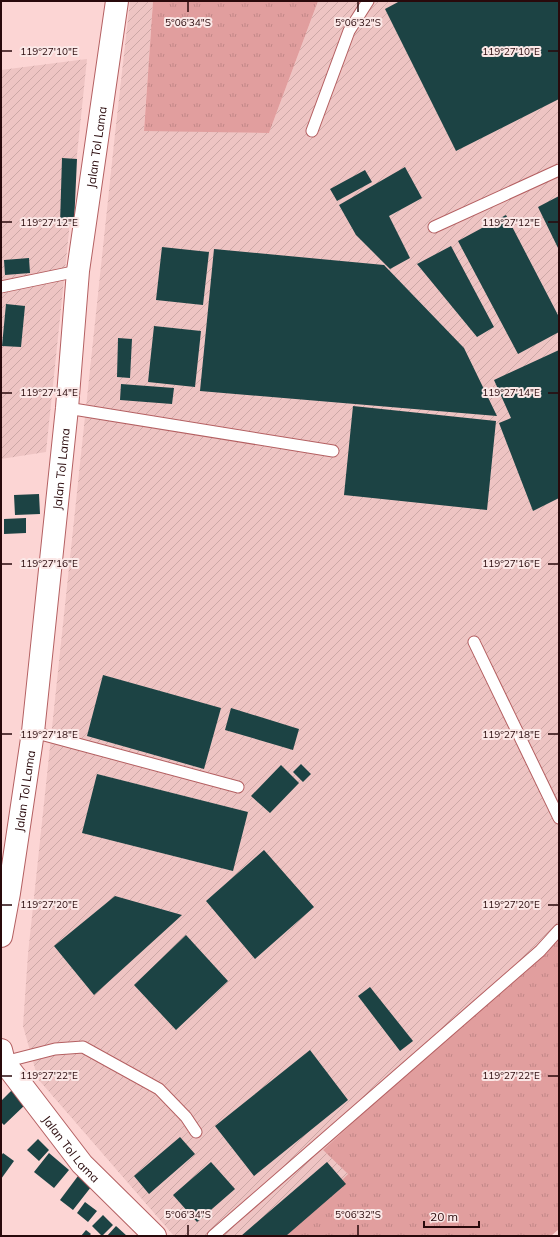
<svg xmlns="http://www.w3.org/2000/svg" width="560" height="1237" font-family="Mulish,sans-serif">
<defs>
<pattern id="industrial-furrows" width="10" height="10" patternUnits="userSpaceOnUse"><rect width="10" height="10" fill="#eec4c3"/><path d="M-1 1l2-2M0 10L10 0M9 11l2-2" fill="none" stroke="#cca7a6"/></pattern>
<pattern id="grass-tufts" width="24" height="20" patternUnits="userSpaceOnUse"><rect width="24" height="20" fill="#e19e9e"/><path d="M3 7l-1-3M5 7V3M7 7l1-3M15 17l-1-3M17 17v-4M19 17l1-3" fill="none" stroke="#c18787"/></pattern>
</defs>
<rect width="100%" height="100%" fill="#fcd5d4"/>
<path fill="url(#industrial-furrows)" d="M 130,1 L 153,1 L 144,130 L 269,133 L 318,1 L 559,1 L 559,933 L 323,1150 L 348,1174 L 286,1236 L 174,1236 L 38,1079 L 23,1026 L 28,954 L 115,134 Z
M 87,59 L 46,452 L 1,459 L 1,70 Z"/>
<path fill="url(#grass-tufts)" d="M 153,1 L 318,1 L 269,133 L 144,131 Z
M 559,933 L 559,1229 L 551,1236 L 286,1236 L 348,1174 L 323,1150 Z"/>
<path fill="#1c4344" d="M 400,1 L 559,1 L 559,99 L 456,151 L 385,9 Z
M 62,158 L 77,159 L 74,224 L 60,224 Z
M 405,167 L 422,198 L 389,216 L 410,258 L 390,269 L 356,235 L 339,205 Z
M 365,170 L 372,182 L 337,201 L 330,189 Z
M 559,196 L 559,250 L 538,207 Z
M 506,215 L 559,317 L 559,332 L 518,354 L 458,241 Z
M 451,246 L 494,327 L 477,337 L 417,264 Z
M 162,247 L 209,252 L 203,305 L 156,300 Z
M 214,249 L 384,265 L 464,348 L 497,416 L 200,391 Z
M 29,258 L 30,273 L 5,275 L 4,260 Z
M 6,304 L 25,306 L 21,347 L 2,346 Z
M 154,326 L 201,331 L 195,387 L 148,382 Z
M 118,338 L 132,339 L 130,378 L 117,377 Z
M 559,350 L 559,498 L 533,511 L 499,423 L 511,418 L 494,380 Z
M 121,384 L 174,388 L 172,404 L 120,400 Z
M 353,406 L 496,421 L 487,510 L 344,495 Z
M 39,494 L 40,514 L 15,515 L 14,495 Z
M 26,518 L 26,533 L 4,534 L 4,519 Z
M 103,675 L 221,708 L 204,769 L 87,736 Z
M 231,708 L 299,729 L 293,750 L 225,730 Z
M 301,764 L 311,774 L 303,782 L 293,772 Z
M 281,765 L 299,783 L 270,813 L 251,796 Z
M 97,774 L 248,812 L 233,871 L 82,833 Z
M 264,850 L 314,907 L 255,959 L 206,901 Z
M 115,896 L 182,915 L 94,995 L 54,946 Z
M 186,935 L 228,981 L 176,1030 L 134,985 Z
M 370,987 L 413,1041 L 400,1051 L 358,996 Z
M 310,1050 L 348,1100 L 254,1176 L 215,1126 Z
M 12,1090 L 26,1104 L 4,1125 L 1,1122 L 1,1101 Z
M 180,1137 L 195,1154 L 149,1194 L 134,1176 Z
M 38,1139 L 49,1150 L 39,1161 L 27,1150 Z
M 3,1153 L 14,1161 L 1,1179 L 1,1156 Z
M 49,1153 L 69,1170 L 54,1188 L 34,1172 Z
M 211,1162 L 235,1189 L 197,1222 L 173,1195 Z
M 327,1162 L 346,1184 L 286,1236 L 241,1236 Z
M 78,1176 L 91,1187 L 73,1210 L 60,1200 Z
M 85,1202 L 97,1211 L 88,1222 L 77,1213 Z
M 103,1215 L 113,1225 L 102,1236 L 92,1226 Z
M 116,1226 L 127,1236 L 107,1236 Z
M 86,1230 L 91,1234 L 89,1236 L 81,1236 Z"/>
<g fill="none" stroke-linecap="round" stroke-linejoin="round">
<g stroke="#b46062" stroke-width="13">
<path id="lane" d="M 312,131 L 349,31 L 368,1
M 434,227 L 559,170
M 1,287 L 78,271
M 67,408 L 333,451
M 474,642 L 559,818
M 33,732 L 238,787
M 4,1062 L 55,1049 L 83,1047 L 159,1089 L 186,1117 L 196,1132
M 213,1236 L 540,951 L 559,930"/>
</g>
<g stroke="#b46062" stroke-width="24">
<g id="street">
<path id="s1" d="M 1,936 L 9,893 L 33,732 L 67,408 L 78,271 L 117,1"/>
<path id="s2" d="M 1,1050 L 4,1062 L 82,1164 L 155,1236"/>
</g>
</g>
<use href="#lane" stroke="#fff" stroke-width="11"/>
<use href="#street" stroke="#fff" stroke-width="22"/>
</g>
<path fill="none" stroke="#29090b" stroke-width="1.5" d="M 188,2 L 188,12M 358,2 L 358,12M 2,51 L 12,51M 548,51 L 558,51M 2,222 L 12,222M 548,222 L 558,222M 2,393 L 12,393M 548,393 L 558,393M 2,564 L 12,564M 548,564 L 558,564M 2,734 L 12,734M 548,734 L 558,734M 2,905 L 12,905M 548,905 L 558,905M 2,1076 L 12,1076M 548,1076 L 558,1076M 188,1225 L 188,1235M 358,1225 L 358,1235"/>
<g text-anchor="middle" dominant-baseline="central" stroke-width="4" stroke-linejoin="round" paint-order="stroke">
<g font-size="12" fill="#29090b" stroke="#fbe8e7">
<text stroke="none"><textPath href="#s1" startOffset="795">Jalan Tol Lama</textPath></text>
<text stroke="none"><textPath href="#s1" startOffset="471">Jalan Tol Lama</textPath></text>
<text stroke="none"><textPath href="#s1" startOffset="147">Jalan Tol Lama</textPath></text>
<text stroke="none"><textPath href="#s2" startOffset="122">Jalan Tol Lama</textPath></text>
</g>
</g>
<g font-size="10" text-anchor="middle" fill="#29090b" stroke="#fbe8e7" stroke-width="4" stroke-linejoin="round" paint-order="stroke">
<text x="188" y="26">5°06'34"S</text>
<text x="358" y="26">5°06'32"S</text>
<text x="49" y="55">119°27'10"E</text>
<text x="511" y="55">119°27'10"E</text>
<text x="511" y="226">119°27'12"E</text>
<text x="49" y="226">119°27'12"E</text>
<text x="49" y="396">119°27'14"E</text>
<text x="511" y="396">119°27'14"E</text>
<text x="511" y="567">119°27'16"E</text>
<text x="49" y="567">119°27'16"E</text>
<text x="511" y="738">119°27'18"E</text>
<text x="49" y="738">119°27'18"E</text>
<text x="49" y="908">119°27'20"E</text>
<text x="511" y="908">119°27'20"E</text>
<text x="49" y="1079">119°27'22"E</text>
<text x="511" y="1079">119°27'22"E</text>
<text x="188" y="1218">5°06'34"S</text>
<text x="358" y="1218">5°06'32"S</text>
</g>
<rect width="560" height="1237" fill="none" stroke="#29090b" stroke-width="4"/>
<path d="M424 1221v6h55v-6" fill="none" stroke="#29090b" stroke-width="2"/>
<text x="430" y="1221" font-size="12" fill="#29090b" stroke="#fbe8e7" stroke-width="3" paint-order="stroke">20 m</text>
</svg>
